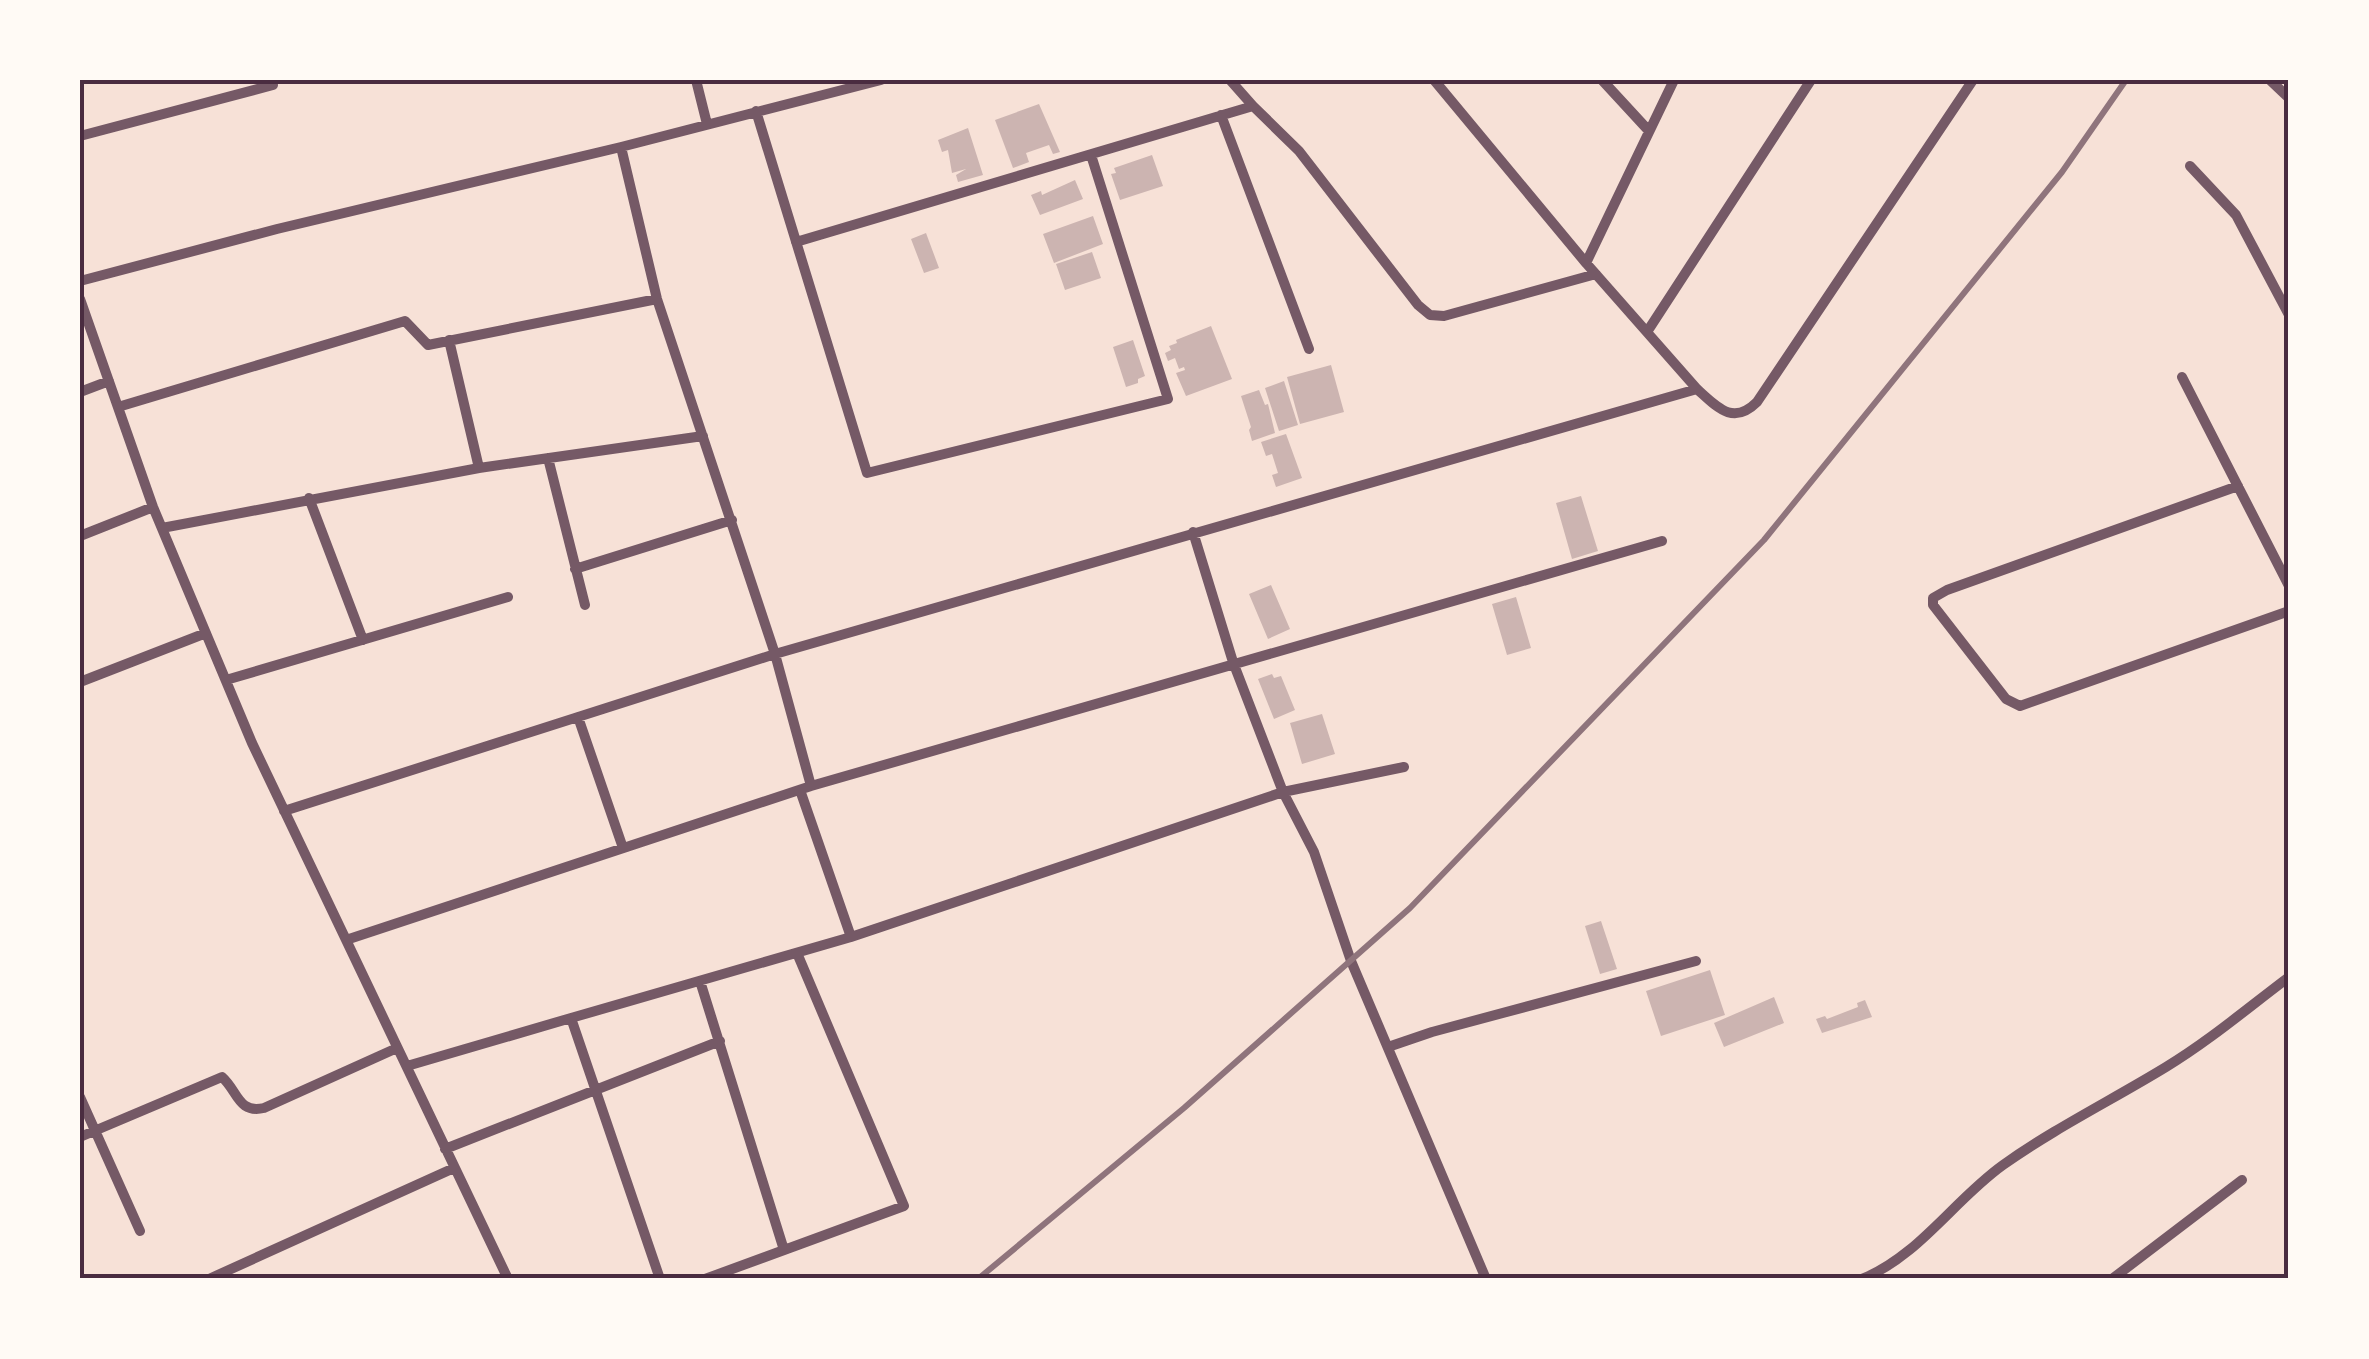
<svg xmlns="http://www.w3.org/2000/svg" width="2369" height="1359" font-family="'Libre Baskerville',serif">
<rect width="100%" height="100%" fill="#f7e1d7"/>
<path fill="#ccb4b1" d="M 1039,104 L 1060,152 L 1053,154 L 1049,145 L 1026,153 L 1029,162 L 1013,168 L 995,120 Z
M 968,128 L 983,175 L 958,182 L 956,175 L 966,169 L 952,173 L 948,150 L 942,152 L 938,140 Z
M 1152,155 L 1163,186 L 1120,200 L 1111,174 L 1116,173 L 1114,168 Z
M 1075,180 L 1083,199 L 1040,215 L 1031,195 L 1041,191 L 1042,195 Z
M 1093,216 L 1103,244 L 1054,263 L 1043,234 Z
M 926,233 L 939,268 L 924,273 L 911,239 Z
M 1092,252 L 1101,278 L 1065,290 L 1056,264 Z
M 1211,326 L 1232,379 L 1186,396 L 1176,373 L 1185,370 L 1184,367 L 1179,369 L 1175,358 L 1168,361 L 1165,353 L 1171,350 L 1169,346 L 1177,343 L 1176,340 Z
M 1133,340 L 1145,376 L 1138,379 L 1138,383 L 1126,387 L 1113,347 Z
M 1331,365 L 1344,412 L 1300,424 L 1287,377 Z
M 1284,381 L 1298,425 L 1279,431 L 1265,388 Z
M 1259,390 L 1265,405 L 1268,404 L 1275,433 L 1252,441 L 1249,430 L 1251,427 L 1241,396 Z
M 1286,434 L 1302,478 L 1276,487 L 1272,475 L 1278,473 L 1272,454 L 1266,456 L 1261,442 Z
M 1581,496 L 1598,551 L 1572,559 L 1556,503 Z
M 1271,585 L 1290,629 L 1268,639 L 1249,594 Z
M 1516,597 L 1531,648 L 1507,655 L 1492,604 Z
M 1272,674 L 1274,678 L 1281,676 L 1295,710 L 1274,719 L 1258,679 Z
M 1322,714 L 1335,754 L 1302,764 L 1290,723 Z
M 1601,921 L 1617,969 L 1600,974 L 1585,926 Z
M 1710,970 L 1725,1015 L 1661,1036 L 1646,991 Z
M 1774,997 L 1784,1023 L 1724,1047 L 1714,1023 Z
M 1865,1000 L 1872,1017 L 1822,1033 L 1816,1019 L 1825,1016 L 1827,1019 L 1858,1007 L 1857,1003 Z"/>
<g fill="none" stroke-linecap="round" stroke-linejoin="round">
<path stroke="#755966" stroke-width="10" d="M 696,80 L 707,124
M 1434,80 L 1586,263 L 1697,389 C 1717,407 1733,426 1757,402 L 1973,80
M 1602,80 L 1649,131
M 2270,80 L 2289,98
M 1253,106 L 1299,151 L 1418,305 L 1430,315 L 1444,316 L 1596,274
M 756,111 L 867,473 L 1168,399 L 1091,155
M 1221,115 L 1309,349
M 80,136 L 273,85
M 621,147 L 657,299 L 775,654 L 811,786
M 2190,166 L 2236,215 L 2289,315
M 796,242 L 1253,106 L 1230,80
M 1586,263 L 1674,80
M 80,281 L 277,229 L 621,147 L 881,80
M 80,299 L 153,507 L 252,743 L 508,1279
M 1647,332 L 1811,80
M 449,340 L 479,468 L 703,436
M 2182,377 L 2289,586
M 80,392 L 109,381
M 118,407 L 405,321 L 428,345 L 657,299
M 548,458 L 585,605
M 2238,486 L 1947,590 L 1933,598 L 1933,605 L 2006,699 L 2020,706 L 2289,611
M 309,498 L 363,640
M 162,528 L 479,468
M 1193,532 L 1233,662 L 1283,792 L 1314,852 L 1351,961 L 1486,1279
M 80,536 L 153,507
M 575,569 L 732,520
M 226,680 L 508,597
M 80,682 L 206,633
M 578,717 L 623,848
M 800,790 L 851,937 L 1283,792 L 1404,767
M 284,811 L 775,654 L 1697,389
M 346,940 L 811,786 L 1662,541
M 700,981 L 784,1250
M 571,1018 L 851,937
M 1388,1047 L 1432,1032 L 1696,961
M 407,1066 L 571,1018 L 660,1279
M 80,1097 L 140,1231
M 80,1137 L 222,1077 C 238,1091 238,1114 264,1108 L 397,1048
M 445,1149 L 720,1041
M 209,1279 L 454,1168
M 705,1279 L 904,1206 L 797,953
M 1862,1279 C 1919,1256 1954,1200 2003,1165 C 2055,1128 2112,1100 2166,1067 C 2209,1041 2249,1007 2289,977
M 2112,1279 L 2242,1180"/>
<path stroke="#8f747c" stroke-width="6" d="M 978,1279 L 1184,1108 L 1410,908 L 1764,540 L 2062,172 L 2126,80"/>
</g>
<rect width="2369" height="1359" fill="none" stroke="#fffaf5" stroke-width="165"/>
<rect x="82" y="82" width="2204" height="1194" fill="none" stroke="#4a2c40" stroke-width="4"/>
</svg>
